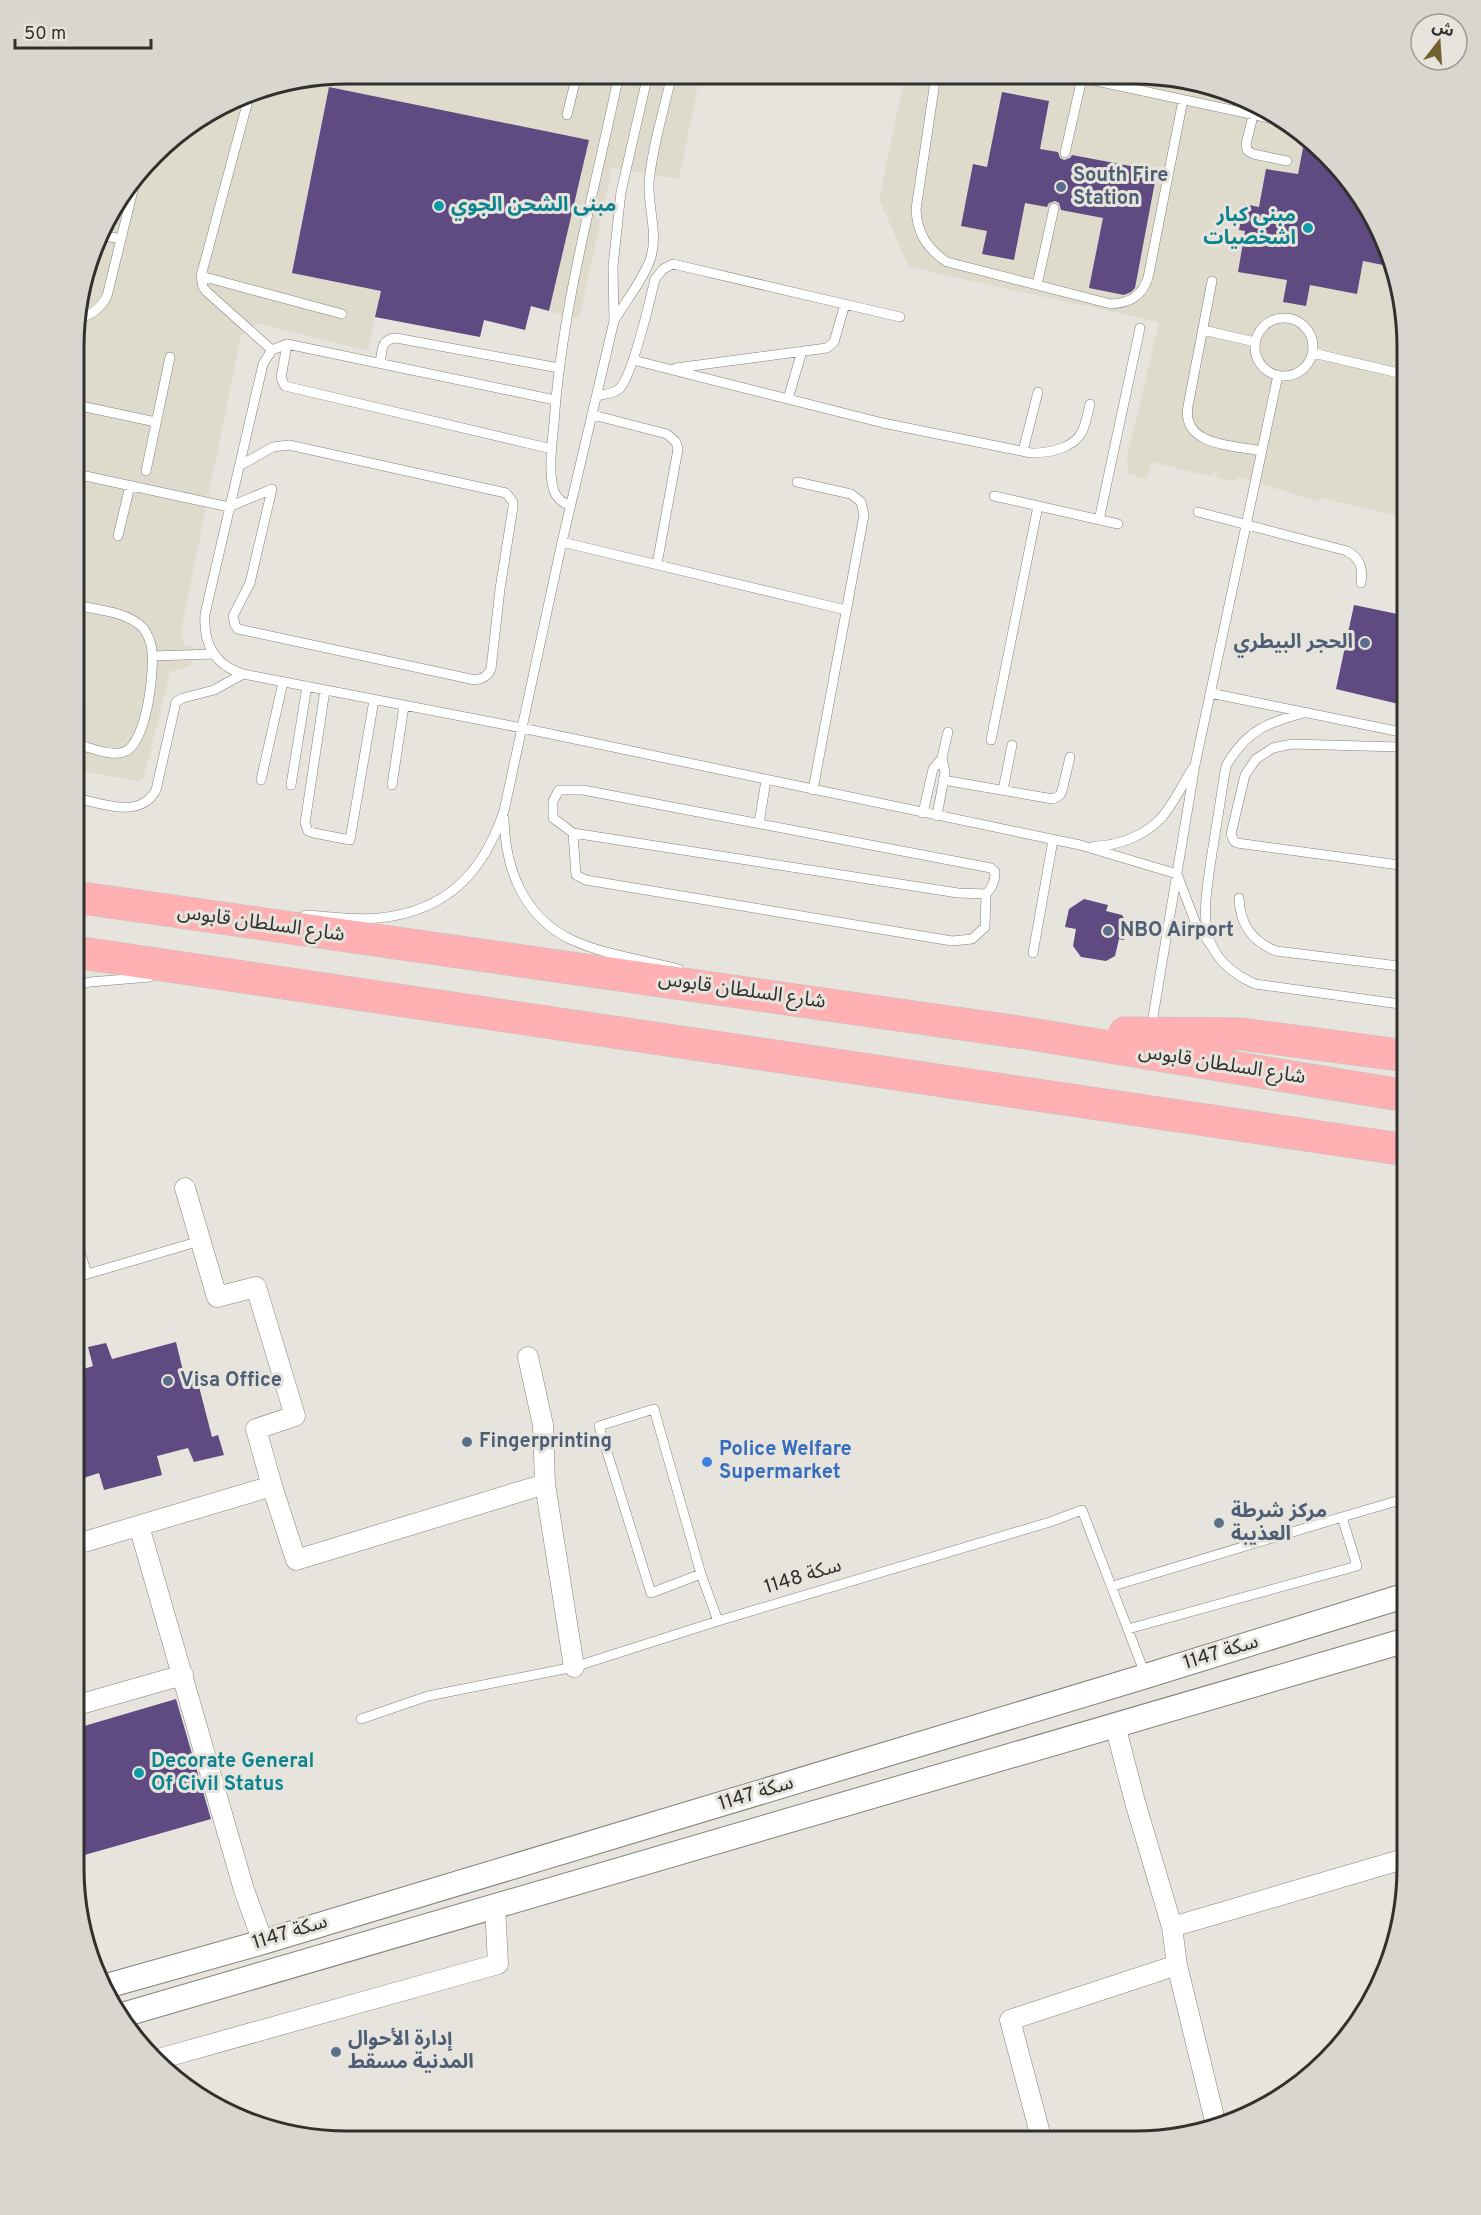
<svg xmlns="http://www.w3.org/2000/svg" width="1481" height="2215" font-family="Overpass,'Noto Sans Arabic',sans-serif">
<rect width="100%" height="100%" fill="#e6e4dd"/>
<path fill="#dfdbcc" d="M 347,74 L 700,75 L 679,179 L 612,168 L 579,319 L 531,306 L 525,330 L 484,320 L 480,337 L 375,317 L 368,351 L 257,323 L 241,336 L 181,631 L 184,645 L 194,648 L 190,666 L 170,672 L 144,777 L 139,781 L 75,770 L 76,311 L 110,210 L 167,141 L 258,88 Z
M 905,75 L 1170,76 L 1239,94 L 1300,130 L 1351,180 L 1387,242 L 1407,347 L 1407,518 L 1320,498 L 1319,502 L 1239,477 L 1233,482 L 1216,477 L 1217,472 L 1214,471 L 1212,477 L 1151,462 L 1147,479 L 1128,474 L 1127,458 L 1159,322 L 909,267 L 879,199 Z"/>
<path fill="#5f4a81" d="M 329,87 L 589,140 L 549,311 L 531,306 L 525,330 L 484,320 L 480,337 L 375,317 L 381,291 L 292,273 Z
M 1002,92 L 1049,101 L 1040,149 L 1058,152 L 1060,158 L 1064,160 L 1070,158 L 1072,155 L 1157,171 L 1135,288 L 1131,292 L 1124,295 L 1089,288 L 1103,218 L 1061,210 L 1059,203 L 1055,201 L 1049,203 L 1047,207 L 1025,203 L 1014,260 L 982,254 L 987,231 L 961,226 L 973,164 L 987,167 Z
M 1303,148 L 1322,152 L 1351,180 L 1387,242 L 1390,258 L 1388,266 L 1363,261 L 1357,294 L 1310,285 L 1306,306 L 1283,302 L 1287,280 L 1238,272 L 1245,231 L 1239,230 L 1244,204 L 1259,207 L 1266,169 L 1298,174 Z
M 1354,605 L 1407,616 L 1407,706 L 1336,689 Z
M 1084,899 L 1108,905 L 1106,911 L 1122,915 L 1128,925 L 1124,940 L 1119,939 L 1115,956 L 1106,961 L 1081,957 L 1073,946 L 1076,929 L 1065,927 L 1069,909 Z
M 176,1342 L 184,1375 L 195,1371 L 212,1437 L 218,1435 L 224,1455 L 194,1462 L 188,1448 L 157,1456 L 162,1475 L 104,1490 L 99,1473 L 74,1481 L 74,1372 L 93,1366 L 88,1347 L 106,1343 L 112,1359 Z
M 176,1699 L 211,1819 L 74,1858 L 74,1729 Z"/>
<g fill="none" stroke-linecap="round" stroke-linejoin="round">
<g stroke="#82817a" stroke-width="10">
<path id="service" d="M 936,75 L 916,209 C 917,233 927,249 947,262 L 1111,304 C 1130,303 1142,296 1148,278 L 1183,100
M 1073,76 L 1288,122
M 391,80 L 392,74
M 250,93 L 201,276 L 203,287 L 207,292 L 272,350
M 567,115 L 577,74
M 1253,116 L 1246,144 L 1247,150 L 1253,154 L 1287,161
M 1065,153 L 1082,78
M 101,235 L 121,239
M 201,276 L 342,314
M 1212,281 L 1188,406 C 1181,446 1233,445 1261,451
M 1037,285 L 1054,208
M 76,318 C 91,317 100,309 107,296 L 136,178
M1255 347a29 29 0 1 1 58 0a29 29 0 1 1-58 0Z
M 614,321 C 625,302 645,277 651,257 C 658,233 648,208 649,183 C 652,147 664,110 672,74
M 1203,330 L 1255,342
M 287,344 L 281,378 L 285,386 L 552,449
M 1313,353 L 1407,375
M 633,360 L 883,423 L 1031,453 C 1048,453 1073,449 1082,432 C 1086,423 1088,413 1090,404
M 380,363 C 382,351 381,339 396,338 L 559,368
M 676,368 L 827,348 L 834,342 L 845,304
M 597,396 C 604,394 613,394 619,389 C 632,378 650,300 655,279 L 663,269 L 673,264 L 900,317
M 788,399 L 802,351
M 555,400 L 287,344 L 272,350 L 263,364 L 205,614 C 203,643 214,665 243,674 L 522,728 L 1080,845 L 1177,874 L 1196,924 L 1212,947
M 76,405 L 156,422
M 593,415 L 667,434 L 676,442 L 678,449 L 657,564
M 1023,451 L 1038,392
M 239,466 L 273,447 L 289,445 L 506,493 L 513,502 L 513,507 L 500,589 L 491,669 C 488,676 483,679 475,680 L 238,629 L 235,625 L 233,616 L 250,583 L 272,489
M 146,471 L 170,357
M 76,474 L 229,507 L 272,489
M 797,482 L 851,494 L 861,502 L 864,515 L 813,790
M 994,496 L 1118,524
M 570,506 C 563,503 557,499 554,491 C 548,473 552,443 554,423 C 562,305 595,190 619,74
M 1198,512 L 1347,551 C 1361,559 1363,568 1361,583
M 1099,520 L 1140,328
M 118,536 L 130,486
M 562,542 L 846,610
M 153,656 L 213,654
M 325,690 L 305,823 L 308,831 L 314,833 L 350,840 L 374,700
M 1210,693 L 1396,731 L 1407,731
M 1306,712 C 1268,723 1247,729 1226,766 C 1221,795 1217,824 1212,853 C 1204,910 1192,956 1255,984 L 1407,1005
M 991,740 L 1038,506
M 75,744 C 89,747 111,757 124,752 C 147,744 156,666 151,645 C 150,639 147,634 144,629 C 128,611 97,610 75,605
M 261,780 L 283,682
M 943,780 L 1053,799 L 1060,795 L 1062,791 L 1070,757
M 291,785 L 307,686
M 392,785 L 404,706
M 559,790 L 583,790 L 991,868 L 995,872 C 995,881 993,887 986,894 L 958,893 L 573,833 L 553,818 L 553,801 Z
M 1003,790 L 1012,745
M 75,798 C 101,803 140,820 156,790 L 176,702 L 183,698 L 214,690 L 243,674
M 923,813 L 933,769 L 942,758
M 937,816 L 945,772 L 942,758 L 948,732
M 504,818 C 505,868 523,917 572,940 C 605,955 644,960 679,969
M 759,823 L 766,780
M 573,833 L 576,875 L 586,880 L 952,941 L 972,939 L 985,927 L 986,894
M 1094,846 C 1119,846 1146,835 1162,817 C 1174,803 1183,784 1193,768
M 1407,866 L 1237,843 L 1234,841 L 1231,834 L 1245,775 L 1256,759 L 1273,748 L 1292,744 L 1399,747 L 1407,746
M 1239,898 C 1240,925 1252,941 1276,951 L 1407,967
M 305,915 C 328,916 355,921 379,918 C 447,911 483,873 504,811 L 562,542 L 614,321 L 613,266 L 621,192 L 648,74
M 1033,953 L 1053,840
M 75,986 L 90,982 L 150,977
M 1151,1029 L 1195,765 L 1278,375
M 74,1233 L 87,1274
M 74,1278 L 200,1241
M 1342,1517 L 1407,1498
M 701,1574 L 651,1593 L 599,1426 L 654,1409 L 701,1574 L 718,1621
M 1113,1586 L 1342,1517 L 1357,1566 L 1128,1629
M 361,1719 L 428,1696 L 574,1667 L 718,1621 L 1050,1522 L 1082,1510 L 1145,1674"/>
</g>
<g stroke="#82817a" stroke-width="21">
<path id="minor" d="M 185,1188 L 217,1297 L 256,1287 L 295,1416 L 256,1429 L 272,1486 L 296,1560 L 545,1484
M 528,1357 L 543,1425 L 545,1484 L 574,1667
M 139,1526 L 244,1890 L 263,1942
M 74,1545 L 272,1486
M 74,1706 L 183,1675
M 1115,1725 L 1135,1802 L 1172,1927 L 1177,1965 L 1216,2125
M 1172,1927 L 1407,1858
M 155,2060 L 498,1964 L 495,1906
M 1042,2141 L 1010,2020 L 1177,1965"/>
</g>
<g stroke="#82817a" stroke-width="26">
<path id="tertiary" d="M 103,1987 L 263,1942 L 1146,1676 L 1407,1595
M 119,2016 L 1407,1640"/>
</g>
<g stroke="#c1c1c0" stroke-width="33">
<path id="trunk" d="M 75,897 L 1025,1033 L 1407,1096
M 75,952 L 1407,1150
M 1125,1033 L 1241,1034 L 1407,1056"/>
</g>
<use href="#service" stroke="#fff" stroke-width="9"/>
<use href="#minor" stroke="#fff" stroke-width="20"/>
<use href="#tertiary" stroke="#fff" stroke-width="24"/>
<use href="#trunk" stroke="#feb0b2" stroke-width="32"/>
</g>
<g fill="#5c6f8a" stroke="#e6e4dd" stroke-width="2">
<circle cx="1061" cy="187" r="6"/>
<circle cx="1365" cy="643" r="6"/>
<circle cx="1108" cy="931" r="6"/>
<circle cx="168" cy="1381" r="6"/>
<circle cx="467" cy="1442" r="6"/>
<circle cx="1219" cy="1523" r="6"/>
<circle cx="336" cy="2052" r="6"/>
</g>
<g fill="#0f9aa8" stroke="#e6e4dd" stroke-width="2">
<circle cx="439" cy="206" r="6"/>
<circle cx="1308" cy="228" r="6"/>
<circle cx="139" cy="1773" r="6"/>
</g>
<circle fill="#3f7fe0" stroke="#e6e4dd" stroke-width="2" cx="707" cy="1462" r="6"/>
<g text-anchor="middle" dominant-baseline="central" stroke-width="6" stroke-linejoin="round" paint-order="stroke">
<g font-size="20" font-weight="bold" fill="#4e5e75" stroke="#e6e4dd" text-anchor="start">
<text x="1073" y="176">South Fire<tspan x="1073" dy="23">Station</tspan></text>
<text x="1353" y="643" text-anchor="end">الحجر البيطري</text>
<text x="1120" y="931">NBO Airport</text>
<text x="180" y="1381">Visa Office</text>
<text x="479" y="1442">Fingerprinting</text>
<text x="1231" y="1512">مركز شرطة<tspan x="1231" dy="23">العذيبة</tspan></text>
<text x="348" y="2040">إدارة الأحوال<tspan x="348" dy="23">المدنية مسقط</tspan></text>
</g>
<g font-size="20" font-weight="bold" fill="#0d838f" stroke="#e6e4dd" text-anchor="start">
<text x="451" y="206">مبنى الشحن الجوي</text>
<text x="1296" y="216" text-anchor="end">مبنى كبار<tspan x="1296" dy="23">اشخصيات</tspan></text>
<text x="151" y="1762">Decorate General<tspan x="151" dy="23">Of Civil Status</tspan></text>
</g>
<g font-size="20" fill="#31302d" stroke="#e6e4dd">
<text transform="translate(261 924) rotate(8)">شارع السلطان قابوس</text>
<text transform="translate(742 991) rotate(8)">شارع السلطان قابوس</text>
<text transform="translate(1222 1065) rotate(9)">شارع السلطان قابوس</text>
<text transform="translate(803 1577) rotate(-17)">سكة 1148</text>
<text transform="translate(1221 1653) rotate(-17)">سكة 1147</text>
<text transform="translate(756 1794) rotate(-17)">سكة 1147</text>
<text transform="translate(290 1933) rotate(-17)">سكة 1147</text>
</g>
<g font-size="20" font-weight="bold" fill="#366cbe" stroke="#e6e4dd" text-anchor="start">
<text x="719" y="1450">Police Welfare<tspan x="719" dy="23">Supermarket</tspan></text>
</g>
</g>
<path d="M0 0H1481V2215H0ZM347 84H1134A263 263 0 0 1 1397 347V1868A263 263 0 0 1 1134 2131H347A263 263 0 0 1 84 1868V347A263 263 0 0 1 347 84Z" fill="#d8d6cf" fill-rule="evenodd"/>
<path fill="none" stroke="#31302d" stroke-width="3" d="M347 84H1134A263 263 0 0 1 1397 347V1868A263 263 0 0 1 1134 2131H347A263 263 0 0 1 84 1868V347A263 263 0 0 1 347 84Z"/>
<g transform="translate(1439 42) rotate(17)"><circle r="28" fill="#e6e4dd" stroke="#9e9c97" stroke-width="1.5"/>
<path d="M0-4.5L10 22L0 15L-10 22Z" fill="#73602f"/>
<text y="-9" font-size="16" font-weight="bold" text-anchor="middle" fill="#31302d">ش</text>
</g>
<path d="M15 39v9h136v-9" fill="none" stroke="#31302d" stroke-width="3"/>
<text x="24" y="39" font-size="18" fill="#31302d" stroke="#e6e4dd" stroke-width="4.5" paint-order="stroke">50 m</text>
</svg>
